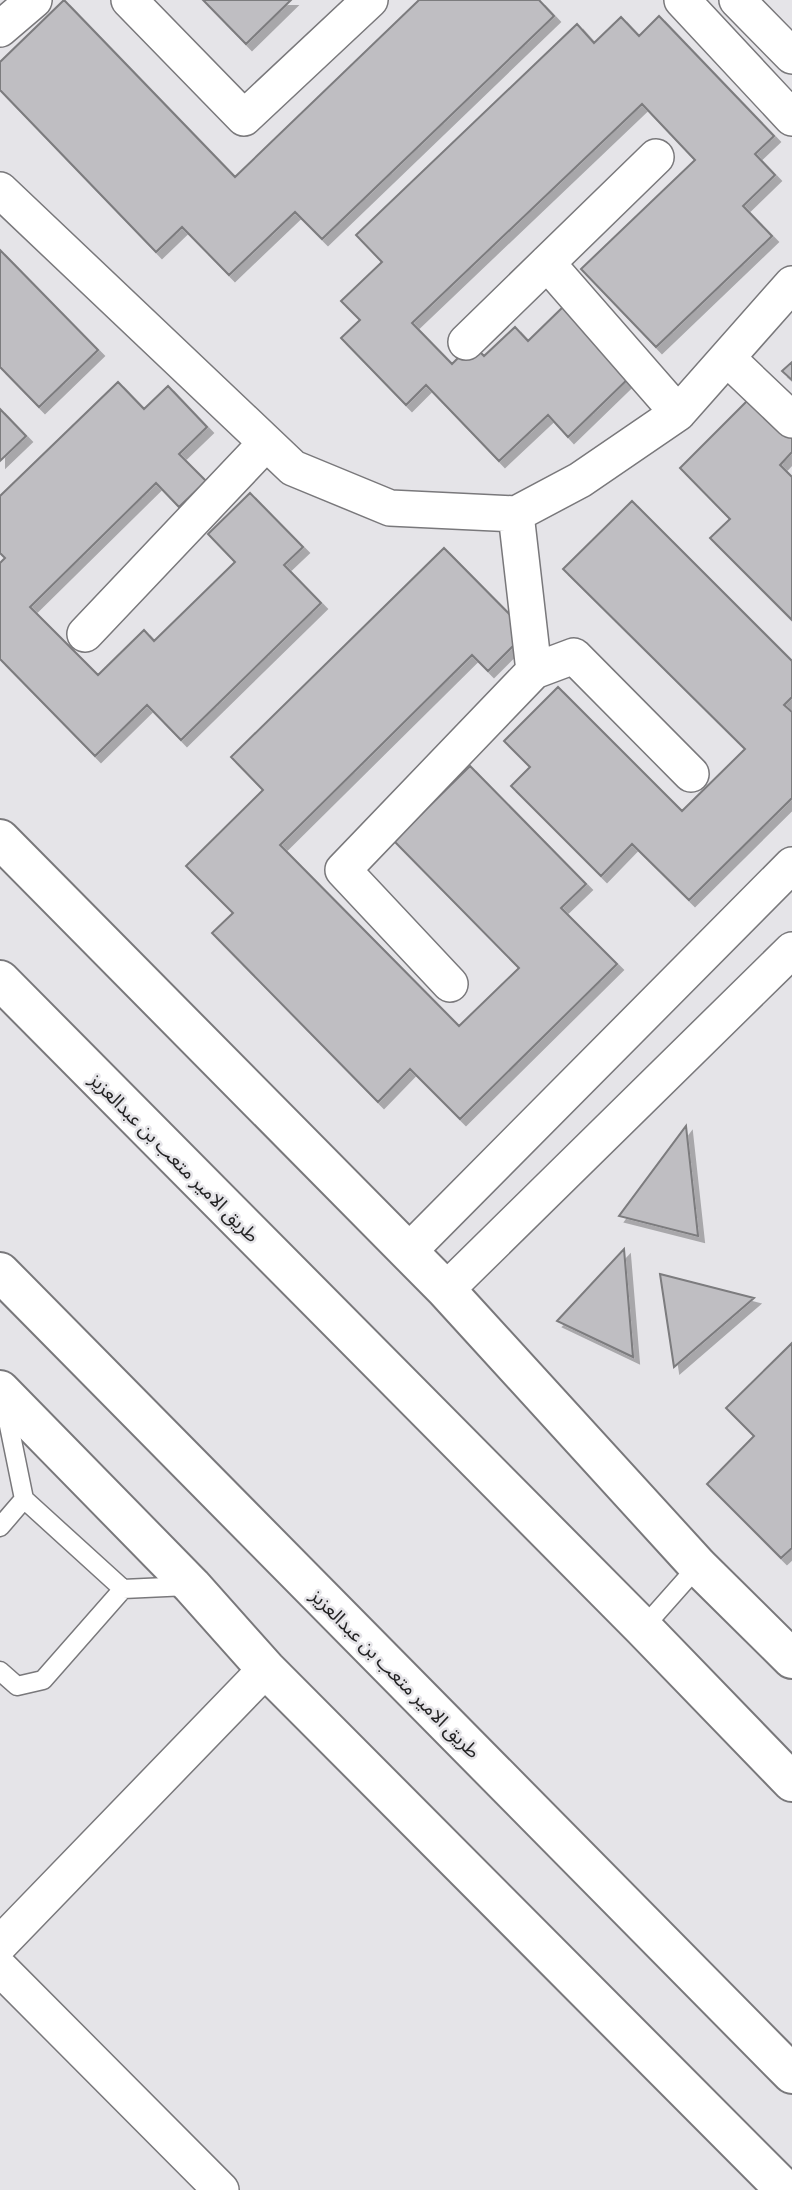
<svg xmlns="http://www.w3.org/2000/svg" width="792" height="2190" font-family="'Titillium Web','Noto Sans Arabic',sans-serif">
<defs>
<filter id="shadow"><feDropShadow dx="6" dy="6" stdDeviation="0" flood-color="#0004"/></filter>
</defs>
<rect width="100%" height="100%" fill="#e5e4e8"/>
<path fill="#bfbec2" stroke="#7c7b7e" stroke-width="2" filter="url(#shadow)" d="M 64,0 L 235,177 L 419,0 L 539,0 L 554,16 L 322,239 L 295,212 L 229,275 L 182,227 L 156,252 L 0,90 L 0,62 Z
M 203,0 L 291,0 L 246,44 Z
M 659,16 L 774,136 L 755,154 L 775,175 L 743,206 L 772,236 L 656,347 L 581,269 L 695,160 L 642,104 L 412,323 L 452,364 L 472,344 L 484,356 L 515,327 L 528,341 L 565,305 L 632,375 L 568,437 L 548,415 L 499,461 L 426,385 L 406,405 L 341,338 L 360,320 L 341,301 L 382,262 L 356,235 L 577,24 L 594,43 L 621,17 L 639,36 Z
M 0,250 L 98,350 L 39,407 L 0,367 Z
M 792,362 L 792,380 L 782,371 Z
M 118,382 L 144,409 L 168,386 L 207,427 L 179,454 L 206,481 L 179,507 L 156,483 L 30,607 L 98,675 L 144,630 L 154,641 L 235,562 L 208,534 L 250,493 L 303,547 L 284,565 L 321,603 L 181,740 L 147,705 L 95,756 L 0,659 L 0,563 L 5,558 L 0,553 L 0,496 Z
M 751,397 L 792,438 L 792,452 L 780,465 L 792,477 L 792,620 L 710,538 L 730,519 L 680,468 Z
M 0,409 L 26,436 L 0,461 Z
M 632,501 L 792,661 L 792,697 L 784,705 L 792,712 L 792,798 L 689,900 L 632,844 L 601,876 L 511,786 L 530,767 L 504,741 L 558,687 L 682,811 L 745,749 L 563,569 Z
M 444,548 L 527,632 L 488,671 L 472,655 L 280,845 L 459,1026 L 519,968 L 394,841 L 470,766 L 586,884 L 561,908 L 617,964 L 460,1119 L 410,1069 L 378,1102 L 212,933 L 233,913 L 186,866 L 263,790 L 231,757 Z
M 686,1126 L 698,1236 L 619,1216 Z
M 624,1249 L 633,1357 L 557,1321 Z
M 660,1274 L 754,1298 L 674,1367 Z
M 792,1343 L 792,1548 L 781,1558 L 707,1484 L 754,1436 L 726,1408 Z"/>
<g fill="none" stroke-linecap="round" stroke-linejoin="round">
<g stroke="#79787b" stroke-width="21">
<path id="lane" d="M 5,1406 L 24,1499 L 123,1589 L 188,1586
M 0,1527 L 24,1499
M 643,1628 L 698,1566
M 0,1671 L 17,1686 L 43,1680 L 123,1589"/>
</g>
<g stroke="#79787b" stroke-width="38">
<path id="street" d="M 129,0 L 244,118 L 370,0
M 682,0 L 792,118
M 737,0 L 792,56
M 0,29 L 34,0
M 0,190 L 293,468 L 390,508 L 516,514 L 580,480 L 678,413 L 792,284
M 547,263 L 678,413
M 466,342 L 656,157
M 727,358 L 792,420
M 85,634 L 266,443
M 534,671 L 574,656 L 691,774
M 450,984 L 343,870 L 534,671 L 516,514
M 408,1252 L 792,865
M 446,1290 L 792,950
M 0,1944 L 266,1669
M 0,1968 L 221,2190"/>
</g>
<g stroke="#79787b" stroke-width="42">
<path id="secondary" d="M 0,839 L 446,1290 L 698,1566 L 792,1659
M 0,1390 L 192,1586 L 266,1669 L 785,2190"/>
</g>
<g stroke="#79787b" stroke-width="42">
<path id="primary" d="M 0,980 L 643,1628 L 792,1782
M 0,1272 L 792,2074"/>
</g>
<use href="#lane" stroke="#fff" stroke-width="18"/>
<use href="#street" stroke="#fff" stroke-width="35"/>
<use href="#secondary" stroke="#fff" stroke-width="38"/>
<use href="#primary" stroke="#fff" stroke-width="38"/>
</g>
<g text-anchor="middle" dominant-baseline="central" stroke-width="5" stroke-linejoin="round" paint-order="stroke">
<g font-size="19" fill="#242425" stroke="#e5e4e8">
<text transform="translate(175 1157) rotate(45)">طريق الامير متعب بن عبدالعزيز</text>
<text transform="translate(396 1673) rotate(45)">طريق الامير متعب بن عبدالعزيز</text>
</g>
</g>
</svg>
